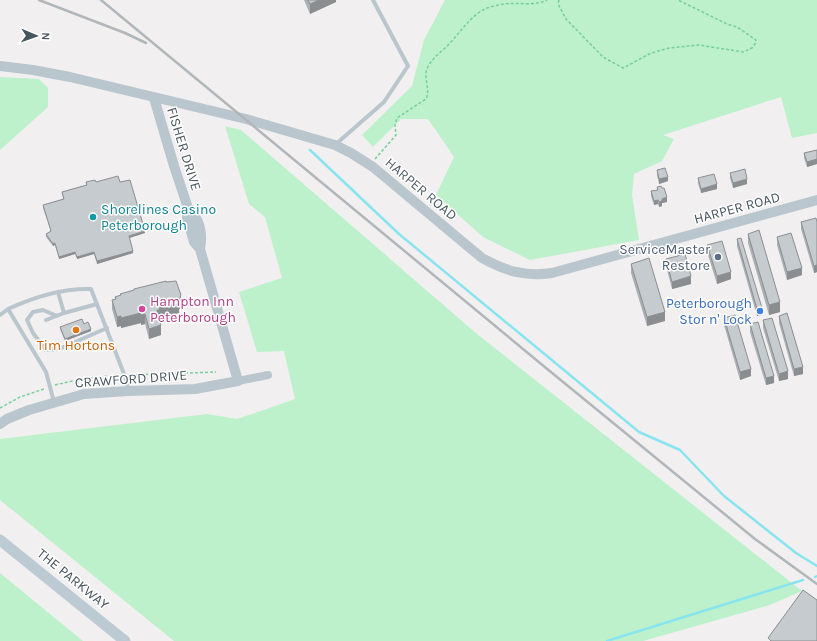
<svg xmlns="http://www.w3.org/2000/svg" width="817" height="641" font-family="Karla,sans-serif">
<rect width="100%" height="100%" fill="#f2eff0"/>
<path fill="#bcf1cb" d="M 445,0 L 817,0 L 817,133 L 792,138 L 781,97 L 663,135 L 674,139 L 662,161 L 634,174 L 632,195 L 639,240 L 530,260 L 483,237 L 436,195 L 454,157 L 428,119 L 401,119 L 373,147 L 362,135 L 412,86 L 424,40 Z
M 0,77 L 39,79 L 48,88 L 48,107 L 0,150 Z
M 225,126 L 241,130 L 477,334 L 802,591 L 770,605 L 643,641 L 174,641 L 0,500 L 0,439 L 207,414 L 237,419 L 295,399 L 284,351 L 257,352 L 239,292 L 282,278 L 265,217 L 249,204 Z
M 0,573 L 83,641 L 0,641 Z"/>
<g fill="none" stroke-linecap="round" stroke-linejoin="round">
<path stroke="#88e5ef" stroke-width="2.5" d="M 310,150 L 399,234 L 639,432 L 680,450 L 724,496 L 796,553 L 817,566
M 815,577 L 817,576
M 607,641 L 803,580"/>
<path stroke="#73d098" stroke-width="1.5" stroke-dasharray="3 2" stroke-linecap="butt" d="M 559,0 L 558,4 L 566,19 L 603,57 L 623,68 L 651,53 L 669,48 L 699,45 L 743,52 L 752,48 L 755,44 L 756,40 L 737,27 L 727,24 L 678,0
M 375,159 L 396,135 L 395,125 L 397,118 L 426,99 C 431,89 423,79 427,69 C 432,57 443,51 451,42 C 461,31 469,19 481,11 C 486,8 493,6 499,5 C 514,1 534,7 547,0
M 130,375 L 216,372
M 55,385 L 81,379 L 118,375
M 0,408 L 20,397 L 44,389"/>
<path stroke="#bac6cd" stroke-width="4" d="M 336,144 L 384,102 L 408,66 L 373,0
M 58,292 L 64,313
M 0,315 L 8,309
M 57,316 L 43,310 L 33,312 L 27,320 L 33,333 L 46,350 L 59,349 L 107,328
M 46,320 L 64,313 L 97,304
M 54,402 L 46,372 L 8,309 C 34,297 62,288 91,289 L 126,379 L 128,390"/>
<path stroke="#bac6cd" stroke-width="8" d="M 238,381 L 268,375"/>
<path stroke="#bac6cd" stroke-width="10" d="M 0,66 L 33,70 L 70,77 L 246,119 L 335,145 L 351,153 L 373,167 L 482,258 C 505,271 526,277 552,273 L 817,200
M 154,98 L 174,166 L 188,208 L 187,218 L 194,242 L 200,249
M 0,424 L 7,419 L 29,410 L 84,394 L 128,391 L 195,389 L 238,381 L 200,249 C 203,233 200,219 188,208"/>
<path stroke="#bccad4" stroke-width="11" d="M 0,540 L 125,641"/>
<path stroke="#b1b6ba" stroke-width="2.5" d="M 39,0 L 125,33 L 146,43
M 101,0 L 546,368 L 755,539 L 817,584"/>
</g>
<path fill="#aaafb2" d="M 304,0 L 336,0 L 336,2 L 310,14 Z
M 804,153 L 817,164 L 807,167 L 804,158 Z
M 657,170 L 668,181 L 659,184 L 657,175 Z
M 730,173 L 747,184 L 733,188 L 730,178 Z
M 698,178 L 717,189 L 701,193 L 698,183 Z
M 86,182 L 120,182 L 145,233 L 129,238 L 133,253 L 97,264 L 94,254 L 77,259 L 75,254 L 59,259 L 55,245 L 53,246 L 46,237 L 46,234 L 51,231 L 43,208 L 43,205 L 63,199 L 62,192 L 86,185 Z
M 657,187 L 667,202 L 662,203 L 662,206 L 659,207 L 658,204 L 654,205 L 651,196 L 651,191 L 657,190 Z
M 801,222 L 817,222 L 817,272 L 814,273 L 801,229 Z
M 748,234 L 780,312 L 769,315 L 748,243 Z
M 777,237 L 802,275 L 787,280 L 777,245 Z
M 737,239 L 762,315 L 757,316 L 737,246 Z
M 707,245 L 731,279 L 717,284 L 707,252 Z
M 666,259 L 691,284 L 672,289 L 666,266 Z
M 631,264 L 665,321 L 647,326 L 631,273 Z
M 166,282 L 181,295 L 181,308 L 179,309 L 179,313 L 160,317 L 161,335 L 149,339 L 145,324 L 141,325 L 141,323 L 121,328 L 121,326 L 117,327 L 112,309 L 112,300 L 115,299 L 115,297 Z
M 779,316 L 803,374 L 794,376 L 779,323 Z
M 724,318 L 751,376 L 740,380 L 724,325 Z
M 763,320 L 788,379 L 779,381 L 763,328 Z
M 84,324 L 91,331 L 65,341 L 60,329 L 60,327 Z
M 750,324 L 774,383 L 766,385 L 750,332 Z"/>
<path fill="#8b8e91" d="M 319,0 L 336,0 L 336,2 L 310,14 L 310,4 Z
M 817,159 L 817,164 L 807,167 L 807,162 Z
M 668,177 L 668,181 L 659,184 L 659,179 Z
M 747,179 L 747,184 L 733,188 L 733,183 Z
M 717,184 L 717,189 L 701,193 L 701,189 Z
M 667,197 L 667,202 L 662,203 L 662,206 L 659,207 L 659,202 L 662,199 Z
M 658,200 L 658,204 L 654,205 L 654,201 Z
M 145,231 L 145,233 L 129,238 L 129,236 Z
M 55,243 L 55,245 L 53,246 L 53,244 Z
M 133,251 L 133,253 L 97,264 L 97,261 Z
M 75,252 L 75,254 L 59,259 L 59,257 Z
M 94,252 L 94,254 L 77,259 L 77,257 Z
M 817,265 L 817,272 L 814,273 L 814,266 Z
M 802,268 L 802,275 L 787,280 L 787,272 Z
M 731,272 L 731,279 L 717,284 L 717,276 Z
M 691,276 L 691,284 L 672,289 L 672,282 Z
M 181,295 L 181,308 L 179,309 L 179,313 L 160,317 L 160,319 L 157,310 L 159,308 L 177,299 Z
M 780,302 L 780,312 L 769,315 L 769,305 Z
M 762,308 L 762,315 L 757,316 L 757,309 Z
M 665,312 L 665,321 L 647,326 L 647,317 Z
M 141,313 L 141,323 L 121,328 L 121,318 Z
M 145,314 L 145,324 L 141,325 L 141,315 Z
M 121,316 L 121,326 L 117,327 L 117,317 Z
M 161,325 L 161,335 L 149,339 L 149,329 Z
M 91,329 L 91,331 L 65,341 L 65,339 Z
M 803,367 L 803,374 L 794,376 L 794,369 Z
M 751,369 L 751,376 L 740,380 L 740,372 Z
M 788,371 L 788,379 L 779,381 L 779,374 Z
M 774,376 L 774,383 L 766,385 L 766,378 Z"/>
<path fill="#c6cbcf" stroke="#8b8e91" d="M 308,0 L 319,0 L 310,4 Z
M 817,150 L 817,159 L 807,162 L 804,153 Z
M 665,168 L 668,177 L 659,179 L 657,170 Z
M 745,169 L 747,179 L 733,183 L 730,173 Z
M 714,174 L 717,184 L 701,189 L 698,178 Z
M 118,176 L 120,182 L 130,180 L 145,231 L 129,236 L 133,251 L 97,261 L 94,252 L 77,257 L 75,252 L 59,257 L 55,243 L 53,244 L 46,234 L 51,231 L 43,205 L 64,199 L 62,192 L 87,185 L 86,182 L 95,180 L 96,182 Z
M 661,186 L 662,188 L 664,188 L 667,197 L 662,199 L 662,201 L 659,202 L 658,200 L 654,201 L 651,191 L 658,190 L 657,187 Z
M 816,218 L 817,222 L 817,265 L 814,266 L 801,222 Z
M 759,230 L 780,302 L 769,305 L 748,234 Z
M 791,233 L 802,268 L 787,272 L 777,237 Z
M 741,238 L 762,308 L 757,309 L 737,239 Z
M 722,241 L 731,272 L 717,276 L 707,245 Z
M 685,254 L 691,276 L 672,282 L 666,259 Z
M 649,258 L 665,312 L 647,317 L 631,264 Z
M 166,281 L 166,282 L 176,281 L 181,295 L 180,296 L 181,298 L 177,299 L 179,304 L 159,308 L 160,310 L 157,310 L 161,325 L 149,329 L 145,314 L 141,315 L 141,313 L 121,318 L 121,316 L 117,317 L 112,300 L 116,299 L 115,297 L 121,295 L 120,294 L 134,290 L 134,289 Z
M 787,313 L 803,367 L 794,369 L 779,316 Z
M 735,315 L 751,369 L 740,372 L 724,318 Z
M 772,318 L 788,371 L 779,374 L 763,320 Z
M 82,319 L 84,324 L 88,322 L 91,329 L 65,339 L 60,327 Z
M 758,322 L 774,376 L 766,378 L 750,324 Z
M 803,590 L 817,600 L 817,641 L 771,641 L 768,638 Z"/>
<circle fill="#0f9aa8" stroke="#fff" stroke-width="1.5" cx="93" cy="217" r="4"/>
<circle fill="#5c6f8a" stroke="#fff" stroke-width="1.5" cx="718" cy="257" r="4"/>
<circle fill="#d1479c" stroke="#fff" stroke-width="1.5" cx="142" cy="309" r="4"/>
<circle fill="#3f7fe0" stroke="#fff" stroke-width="1.5" cx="760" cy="311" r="4"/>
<circle fill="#e8710a" stroke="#fff" stroke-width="1.5" cx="76" cy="330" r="4"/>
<g text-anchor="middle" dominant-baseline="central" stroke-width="3" stroke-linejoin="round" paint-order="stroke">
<g font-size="14" fill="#47555e" stroke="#fff">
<text transform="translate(184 149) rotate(73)">FISHER DRIVE</text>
<text transform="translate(421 189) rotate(40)">HARPER ROAD</text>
<text transform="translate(737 208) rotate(-15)">HARPER ROAD</text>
<text transform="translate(131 379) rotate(-4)">CRAWFORD DRIVE</text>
<text transform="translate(73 579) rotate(39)">THE PARKWAY</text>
</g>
<g font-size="14" fill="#0d838f" stroke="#fff" text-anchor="start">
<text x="101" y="209">Shorelines Casino<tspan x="101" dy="16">Peterborough</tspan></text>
</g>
<g font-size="14" fill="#4e5e75" stroke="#fff" text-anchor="end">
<text x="710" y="249">ServiceMaster<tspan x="710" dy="16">Restore</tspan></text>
</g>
<g font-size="14" fill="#b23c85" stroke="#fff" text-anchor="start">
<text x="150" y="301">Hampton Inn<tspan x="150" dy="16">Peterborough</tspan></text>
</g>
<g font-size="14" fill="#366cbe" stroke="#fff" text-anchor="end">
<text x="752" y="303">Peterborough<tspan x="752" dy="16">Stor n' Lock</tspan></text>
</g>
<g font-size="14" fill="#c56008" stroke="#fff">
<text x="76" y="345">Tim Hortons</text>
</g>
</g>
<g transform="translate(36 36) rotate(92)" stroke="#ffffff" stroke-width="3" paint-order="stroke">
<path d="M0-3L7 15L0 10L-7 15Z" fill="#47555e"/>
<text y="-6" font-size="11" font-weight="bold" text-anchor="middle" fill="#47555e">N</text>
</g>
</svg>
